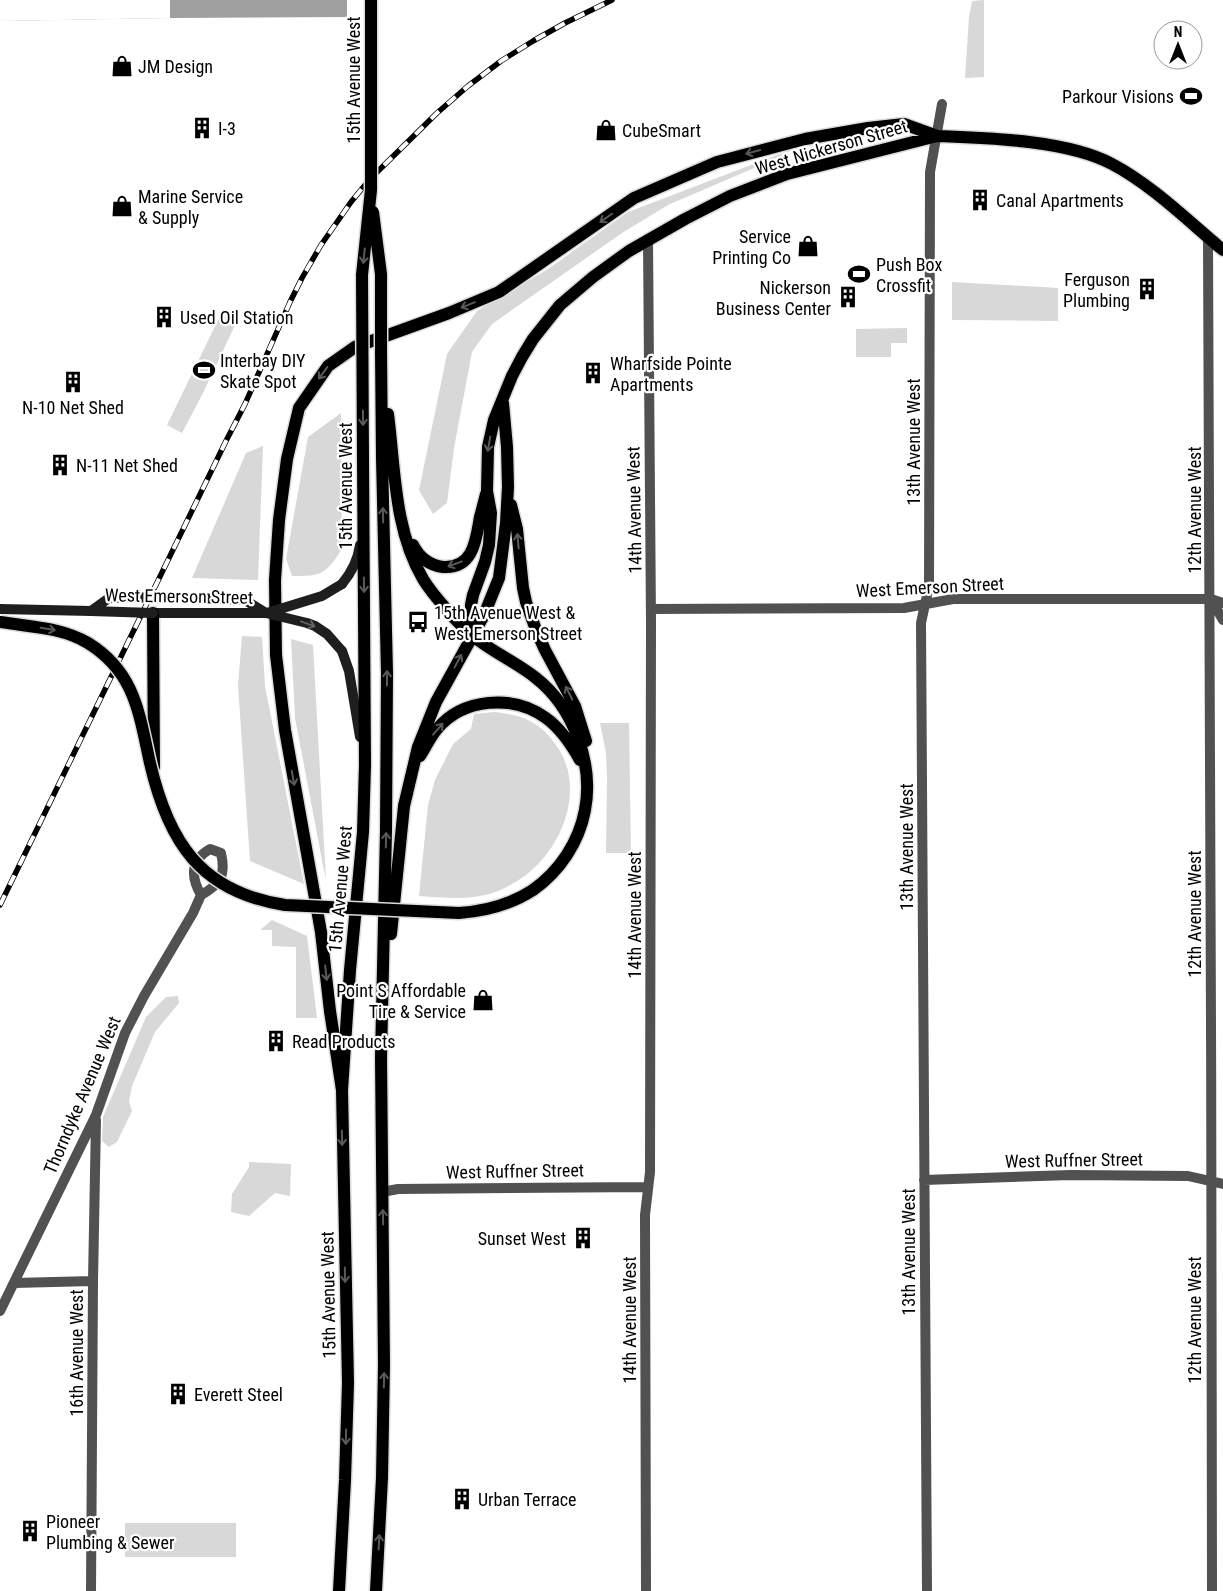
<svg xmlns="http://www.w3.org/2000/svg" width="1223" height="1591" font-family="'Roboto Condensed',sans-serif">
<rect width="100%" height="100%" fill="#fff"/>
<path fill="#d8d8d8" d="M 984,0 L 984,77 L 965,78 L 969,17 L 972,1 Z
M 798,147 L 766,163 L 668,205 L 622,233 L 492,324 L 472,352 L 454,448 L 447,503 L 433,514 L 419,490 L 447,354 L 477,311 L 548,269 L 628,212 Z
M 952,282 L 1058,288 L 1058,321 L 952,320 Z
M 221,314 L 237,321 L 203,393 L 182,433 L 167,425 Z
M 907,328 L 907,343 L 891,343 L 891,357 L 856,357 L 856,329 Z
M 341,413 L 342,549 C 325,575 322,576 292,576 L 286,559 L 308,437 Z
M 263,446 L 258,580 L 192,578 L 246,453 Z
M 242,636 L 262,637 L 265,686 L 304,884 L 250,861 L 238,685 Z
M 291,639 L 313,645 L 326,881 L 295,718 Z
M 495,712 C 509,714 523,716 535,724 C 545,730 552,739 558,748 C 582,784 567,834 539,863 C 528,875 513,885 498,891 C 473,901 446,898 419,896 L 428,805 L 435,780 L 453,744 L 471,729 L 474,714 Z
M 600,723 L 629,723 L 631,853 L 606,853 L 607,779 L 606,753 Z
M 272,920 L 307,936 L 317,1018 L 296,1018 L 296,947 L 272,946 L 272,930 L 260,930 Z
M 178,996 L 179,1003 L 155,1032 L 132,1086 L 129,1101 L 132,1111 L 117,1142 L 109,1147 L 102,1141 L 103,1117 L 146,1017 L 166,997 Z
M 249,1162 L 291,1164 L 290,1196 L 275,1193 L 249,1216 L 231,1212 L 232,1194 L 249,1167 Z
M 125,1523 L 236,1523 L 236,1557 L 125,1557 Z"/>
<path fill="#9f9f9f" d="M 0,0 L 347,0 L 347,17 L 170,18 L 0,21 Z"/>
<path fill="#fff" d="M 0,0 L 170,0 L 170,18 L 0,21 Z"/>
<g fill="none" stroke-linecap="round" stroke-linejoin="round">
<g stroke="#dbdbdb" stroke-width="15">
<path id="primary" d="M 388,414 C 395,468 394,530 423,579 C 432,594 459,625 473,636 C 492,652 516,662 536,678 C 573,707 594,763 585,810 C 579,842 560,871 533,890
M 511,505 L 517,529 L 523,588 L 526,602 L 536,630 L 545,650 L 575,706 L 586,741
M 413,545 C 419,557 428,565 443,567 C 474,569 476,539 480,517 C 482,510 484,502 486,494
M 153,613 L 154,767
M 472,636 L 471,605 L 473,595 L 485,562 L 489,545 L 491,513 L 487,491 L 488,447 L 494,420 L 512,376 L 522,357 L 533,339 L 560,305 L 593,277 L 629,251 L 685,219 L 730,196 L 787,174 L 937,136 C 988,138 1067,140 1112,164 C 1152,185 1188,221 1223,250
M 420,756 C 426,747 430,737 437,729 C 463,698 513,694 546,718 C 560,728 571,744 580,760
M 391,934 L 404,806 L 418,747 L 436,702 L 484,615 L 499,578 L 506,523 L 508,487 L 507,447 L 503,403
M 342,1090 L 330,1011 L 321,932 L 285,730 L 276,655 L 275,580 L 279,520 L 287,459 L 299,408 L 328,366 L 355,347 L 449,313 L 499,292 L 634,198 L 717,162 L 805,139 L 868,128 L 904,124 L 937,136
M 339,1591 L 345,1480 L 348,1383 L 342,1090 L 350,970 L 363,832 L 365,765 L 363,459
M 376,1591 L 382,1478 L 384,1365 L 381,1058 L 386,831 L 387,673 L 382,458 L 381,351"/>
</g>
<path stroke="#515151" stroke-width="10" d="M 1208,238 C 1213,689 1210,1140 1212,1591
M 1211,599 L 1223,620
M 651,609 L 904,608 L 953,599 L 1211,599 L 1223,603
M 924,1180 L 1071,1175 L 1188,1176 L 1223,1184
M 382,1192 L 398,1189 L 648,1187
M 14,1283 L 93,1281
M 0,1311 L 96,1115 L 125,1033 L 144,996 L 193,913 L 201,895 C 190,876 191,860 210,849 L 221,853 C 226,875 221,884 201,895
M 91,1591 L 93,1281 L 96,1120
M 646,1591 L 645,1215 L 650,1172 L 651,624 L 648,239
M 927,1591 L 921,623 L 929,586 L 930,172 L 942,104"/>
<path stroke="#1e1e1e" stroke-width="10" d="M 342,584 C 352,572 358,560 360,545
M 0,609 L 91,611
M 153,613 L 266,613
M 342,651 L 349,671 L 360,737"/>
<use href="#primary" stroke="#000" stroke-width="12"/>
<g stroke="#000" stroke-width="5.5">
<path id="rail" d="M 0,905 L 226,441 L 245,404 L 290,302 L 302,278 L 321,245 L 351,202 L 370,179 L 437,113 L 468,86 L 501,61 L 533,41 L 565,23 L 612,0"/>
</g>
<use href="#rail" stroke="#fff" stroke-width="4" stroke-dasharray="11" stroke-linecap="butt"/>
<g stroke="#dbdbdb" stroke-width="15" stroke-linecap="butt">
<path id="primary-bridge" d="M 373,212 L 381,274 L 381,351
M 363,459 L 362,275 L 371,190 L 371,0
M 0,622 C 30,627 61,627 88,643 C 135,672 139,713 150,763 C 168,841 200,892 285,905 L 459,913 C 486,911 510,905 533,890"/>
</g>
<path stroke="#1e1e1e" stroke-width="10" d="M 91,611 L 109,598 L 173,597 L 245,600 L 266,613 L 307,623 L 315,626 L 327,634 L 342,651
M 91,611 L 153,613
M 267,613 L 322,596 L 342,584"/>
<use href="#primary-bridge" stroke="#000" stroke-width="12"/>
</g>
<defs><path id="oneway-shaft" d="M-6 0H5M1.5-3L5.5 0L1.5 3" fill="none" stroke-width="1.6" stroke-linecap="round" stroke-linejoin="round" transform="scale(1.25)"/></defs>
<g stroke="#595959">
<use href="#oneway-shaft" transform="translate(753 152) rotate(165)"/>
<use href="#oneway-shaft" transform="translate(606 218) rotate(145)"/>
<use href="#oneway-shaft" transform="translate(364 256) rotate(96)"/>
<use href="#oneway-shaft" transform="translate(468 305) rotate(158)"/>
<use href="#oneway-shaft" transform="translate(323 373) rotate(126)"/>
<use href="#oneway-shaft" transform="translate(363 418) rotate(90)"/>
<use href="#oneway-shaft" transform="translate(489 444) rotate(100)"/>
<use href="#oneway-shaft" transform="translate(383 515) rotate(-91)"/>
<use href="#oneway-shaft" transform="translate(518 541) rotate(-95)"/>
<use href="#oneway-shaft" transform="translate(455 564) rotate(160)"/>
<use href="#oneway-shaft" transform="translate(364 585) rotate(89)"/>
<use href="#oneway-shaft" transform="translate(48 629) rotate(10)"/>
<use href="#oneway-shaft" transform="translate(458 661) rotate(-62)"/>
<use href="#oneway-shaft" transform="translate(387 678) rotate(-90)"/>
<use href="#oneway-shaft" transform="translate(569 693) rotate(-117)"/>
<use href="#oneway-shaft" transform="translate(438 729) rotate(-49)"/>
<use href="#oneway-shaft" transform="translate(293 778) rotate(80)"/>
<use href="#oneway-shaft" transform="translate(386 840) rotate(-89)"/>
<use href="#oneway-shaft" transform="translate(326 973) rotate(84)"/>
<use href="#oneway-shaft" transform="translate(342 1138) rotate(89)"/>
<use href="#oneway-shaft" transform="translate(383 1217) rotate(-91)"/>
<use href="#oneway-shaft" transform="translate(345 1275) rotate(89)"/>
<use href="#oneway-shaft" transform="translate(384 1380) rotate(-89)"/>
<use href="#oneway-shaft" transform="translate(346 1437) rotate(91)"/>
<use href="#oneway-shaft" transform="translate(379 1542) rotate(-87)"/>
</g>
<use stroke="#626262" href="#oneway-shaft" transform="translate(308 624) rotate(20)"/>
<defs>
<g id="shop-bare" transform="scale(1.725)"><path d="M-5-2.5h2.3a2.7 3.5 0 0 1 5.4 0H5L5.5 6h-11ZM-1.5-2.5h3a1.5 2.3 0 0 0-3 0Z" fill="#000" stroke="#fff" stroke-width="2.5" paint-order="stroke"/></g>
<g id="stadium-bare" transform="scale(1.725)"><path d="M0-5a6.5 5 0 1 0 0 10a6.5 5 0 1 0 0-10ZM-3.5-1.8h7v3.6h-7Z" fill="#000" stroke="#fff" stroke-width="2.5" paint-order="stroke"/></g>
<g id="building-bare" transform="scale(1.725)"><path d="M-4-6H4V6H1V3H-1V6H-4ZM-2.5-4.3h1.7v1.8h-1.7ZM.8-4.3h1.7v1.8H.8ZM-2.5-1h1.7V.8h-1.7ZM.8-1h1.7V.8H.8Z" fill="#000" stroke="#fff" stroke-width="2.5" paint-order="stroke"/></g>
<g id="bus-bare" transform="scale(1.725)"><path d="M-5-6H5V4H4V6H2V4H-2V6H-4V4H-5ZM-3.5-4V0h7V-4ZM-3.5 1.2v1.5H-2V1.2ZM2 1.2v1.5H3.5V1.2Z" fill="#000" stroke="#fff" stroke-width="2.5" paint-order="stroke"/></g>
</defs>
<g fill-rule="evenodd">
<use href="#shop-bare" x="122" y="66"/>
<use href="#stadium-bare" x="1191" y="96"/>
<use href="#building-bare" x="202" y="128"/>
<use href="#shop-bare" x="606" y="130"/>
<use href="#building-bare" x="980" y="200"/>
<use href="#shop-bare" x="122" y="206"/>
<use href="#shop-bare" x="808" y="246"/>
<use href="#stadium-bare" x="859" y="274"/>
<use href="#building-bare" x="1147" y="289"/>
<use href="#building-bare" x="848" y="297"/>
<use href="#building-bare" x="164" y="317"/>
<use href="#stadium-bare" x="204" y="370"/>
<use href="#building-bare" x="593" y="373"/>
<use href="#building-bare" x="73" y="382"/>
<use href="#building-bare" x="60" y="465"/>
<use href="#bus-bare" x="418" y="622"/>
<use href="#shop-bare" x="483" y="1000"/>
<use href="#building-bare" x="276" y="1041"/>
<use href="#building-bare" x="583" y="1238"/>
<use href="#building-bare" x="178" y="1394"/>
<use href="#building-bare" x="462" y="1499"/>
<use href="#building-bare" x="30" y="1531"/>
</g>
<g text-anchor="middle" dominant-baseline="central" stroke-width="4.5" stroke-linejoin="round" paint-order="stroke">
<g font-size="18" fill="#000" stroke="#fff" text-anchor="start">
<text x="138" y="66">JM Design</text>
<text x="1174" y="96" text-anchor="end">Parkour Visions</text>
<text x="218" y="128">I-3</text>
<text x="622" y="130">CubeSmart</text>
<text x="138" y="196">Marine Service<tspan x="138" dy="21">&amp; Supply</tspan></text>
<text x="996" y="200">Canal Apartments</text>
<text x="791" y="236" text-anchor="end">Service<tspan x="791" dy="21">Printing Co</tspan></text>
<text x="876" y="264">Push Box<tspan x="876" dy="21">Crossfit</tspan></text>
<text x="1130" y="279" text-anchor="end">Ferguson<tspan x="1130" dy="21">Plumbing</tspan></text>
<text x="831" y="287" text-anchor="end">Nickerson<tspan x="831" dy="21">Business Center</tspan></text>
<text x="180" y="317">Used Oil Station</text>
<text x="220" y="360">Interbay DIY<tspan x="220" dy="21">Skate Spot</tspan></text>
<text x="610" y="363">Wharfside Pointe<tspan x="610" dy="21">Apartments</tspan></text>
<text x="73" y="407" text-anchor="middle">N-10 Net Shed</text>
<text x="76" y="465">N-11 Net Shed</text>
<text x="434" y="612">15th Avenue West &amp;<tspan x="434" dy="21">West Emerson Street</tspan></text>
<text x="466" y="990" text-anchor="end">Point S Affordable<tspan x="466" dy="21">Tire &amp; Service</tspan></text>
<text x="292" y="1041">Read Products</text>
<text x="566" y="1238" text-anchor="end">Sunset West</text>
<text x="194" y="1394">Everett Steel</text>
<text x="478" y="1499">Urban Terrace</text>
<text x="46" y="1521">Pioneer<tspan x="46" dy="21">Plumbing &amp; Sewer</tspan></text>
</g>
<g font-size="18" fill="#000" stroke="#fff">
<text transform="translate(353 80) rotate(-90)">15th Avenue West</text>
<text transform="translate(831 147) rotate(-16)">West Nickerson Street</text>
<text transform="translate(913 442) rotate(-90)">13th Avenue West</text>
<text transform="translate(345 486) rotate(-90)">15th Avenue West</text>
<text transform="translate(634 510) rotate(-91)">14th Avenue West</text>
<text transform="translate(1194 510) rotate(-90)">12th Avenue West</text>
<text transform="translate(930 587) rotate(-3)">West Emerson Street</text>
<text transform="translate(179 596) rotate(1)">West Emerson Street</text>
<text transform="translate(906 847) rotate(-90)">13th Avenue West</text>
<text transform="translate(340 889) rotate(-85)">15th Avenue West</text>
<text transform="translate(1194 914) rotate(-90)">12th Avenue West</text>
<text transform="translate(634 915) rotate(-90)">14th Avenue West</text>
<text transform="translate(82 1095) rotate(-67)">Thorndyke Avenue West</text>
<text transform="translate(1074 1160) rotate(-1)">West Ruffner Street</text>
<text transform="translate(515 1171) rotate(-1)">West Ruffner Street</text>
<text transform="translate(908 1252) rotate(-90)">13th Avenue West</text>
<text transform="translate(328 1295) rotate(-91)">15th Avenue West</text>
<text transform="translate(629 1320) rotate(-90)">14th Avenue West</text>
<text transform="translate(1194 1320) rotate(-90)">12th Avenue West</text>
<text transform="translate(76 1353) rotate(-90)">16th Avenue West</text>
</g>
</g>
<g transform="translate(1178 45)"><circle r="24" fill="#ffffff" stroke="#999999"/>
<path d="M0-4L9 19L0 12L-9 19Z" fill="#000000"/>
<text y="-8" font-size="14" font-weight="bold" text-anchor="middle" fill="#000000">N</text>
</g>
</svg>
